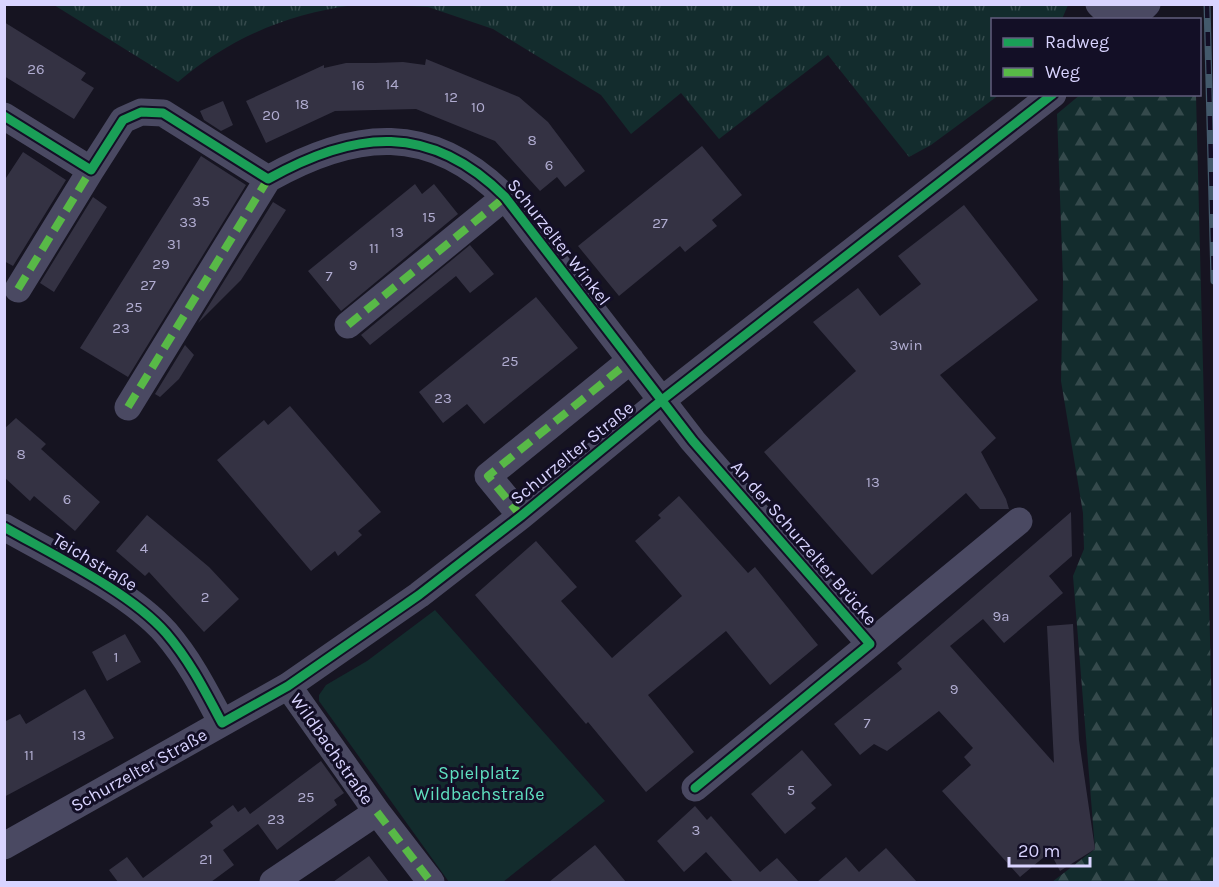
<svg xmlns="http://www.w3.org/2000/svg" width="1219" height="887" font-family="Karla,sans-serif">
<defs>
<pattern id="grass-tufts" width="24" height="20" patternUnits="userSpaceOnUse" patternTransform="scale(1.5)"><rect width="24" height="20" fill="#132c2d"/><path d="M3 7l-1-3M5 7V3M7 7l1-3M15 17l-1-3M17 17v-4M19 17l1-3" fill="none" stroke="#354a4c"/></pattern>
<pattern id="forest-firs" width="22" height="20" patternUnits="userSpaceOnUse" patternTransform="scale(1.5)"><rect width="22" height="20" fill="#132c2d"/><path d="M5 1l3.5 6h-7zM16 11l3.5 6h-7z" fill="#354a4c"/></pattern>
</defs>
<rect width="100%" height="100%" fill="#161421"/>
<path fill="url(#grass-tufts)" d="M 54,5 L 354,5 C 287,14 230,38 178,82 Z
M 390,5 L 1068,4 L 1068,5 L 1062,19 L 992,20 L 992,94 L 999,95 L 931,145 L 909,157 L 828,55 L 719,139 L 681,93 L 631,134 L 601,95 L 493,29 L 428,7 Z"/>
<path fill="url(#forest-firs)" d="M 1081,94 L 1196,95 L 1214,793 L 1214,882 L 1052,882 L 1095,849 L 1073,576 L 1084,549 L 1083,513 L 1061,381 L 1063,280 L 1057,114 Z"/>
<path fill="#132c2d" d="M 435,610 L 605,801 L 503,882 L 449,882 L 319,701 L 319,695 L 326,685 L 367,661 Z"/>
<path fill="#343243" d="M 4,22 L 86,73 L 81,80 L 94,88 L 74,119 L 4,76 Z
M 426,59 L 519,97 L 548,122 L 585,171 L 565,187 L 557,177 L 540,191 L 495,141 L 416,109 L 335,111 L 266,143 L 246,101 L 324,65 L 324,68 L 346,63 L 375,63 L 403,62 L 425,65 Z
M 223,101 L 233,125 L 221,131 L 204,120 L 200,111 Z
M 702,146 L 742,195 L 712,220 L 717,226 L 685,252 L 680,246 L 619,296 L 578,246 Z
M 23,152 L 66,180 L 13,266 L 4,261 L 4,181 Z
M 201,156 L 246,185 L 128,377 L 80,348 Z
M 415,184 L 422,194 L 434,184 L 458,214 L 341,311 L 308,271 Z
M 93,197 L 107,207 L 54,292 L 40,283 Z
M 273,202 L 286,210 L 241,280 L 198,323 Z
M 964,205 L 1038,300 L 940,375 L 996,438 L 981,452 L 1006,499 L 1009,509 L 980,509 L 966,493 L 872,575 L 764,452 L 856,371 L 813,322 L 858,288 L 880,316 L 921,284 L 898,256 Z
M 470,245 L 494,274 L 470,293 L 456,276 L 370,345 L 361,335 Z
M 536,297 L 578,348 L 484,424 L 467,404 L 443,423 L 419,392 Z
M 185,345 L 194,355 L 179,379 L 160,397 L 155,394 Z
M 290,406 L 381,512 L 358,531 L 362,535 L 338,556 L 335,551 L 311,571 L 217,460 L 264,420 L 268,425 Z
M 16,418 L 46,444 L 41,449 L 100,502 L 75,531 L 34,496 L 30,501 L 4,477 L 4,429 Z
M 679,496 L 748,573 L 755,567 L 818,645 L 770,685 L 726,631 L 648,695 L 694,752 L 646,792 L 588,722 L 586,724 L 475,595 L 536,541 L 577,587 L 561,601 L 612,658 L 682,596 L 635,541 L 661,518 L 658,515 Z
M 1071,512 L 1072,556 L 1049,576 L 1063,593 L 1004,643 L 983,619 L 950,646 L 1054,763 L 1047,626 L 1073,624 L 1079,740 L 1095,849 L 1060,871 L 1050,852 L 1020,877 L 942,791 L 971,765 L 964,757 L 973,748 L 939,711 L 887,751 L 874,744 L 860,755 L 834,724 L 902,669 L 897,663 Z
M 147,515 L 209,567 L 239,599 L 204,632 L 149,572 L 145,576 L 116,551 Z
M 125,634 L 141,662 L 107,681 L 92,652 Z
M 85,689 L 114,738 L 4,797 L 4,722 L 20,714 L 26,724 Z
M 802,750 L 832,785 L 811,803 L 816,808 L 785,834 L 751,794 Z
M 321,761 L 344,793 L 334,800 L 337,805 L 277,850 L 258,824 L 223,850 L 234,865 L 211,882 L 118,882 L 109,870 L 127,857 L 143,878 L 213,826 L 210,822 L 233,805 L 238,812 L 245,807 L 250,814 Z
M 695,806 L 707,820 L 711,816 L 760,872 L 777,858 L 799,882 L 733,882 L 706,852 L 684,872 L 657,841 Z
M 595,845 L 626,882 L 549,882 Z
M 886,848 L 917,882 L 817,882 L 846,857 L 859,872 Z
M 369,856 L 389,882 L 333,882 Z"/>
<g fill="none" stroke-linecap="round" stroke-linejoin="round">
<path stroke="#4a4962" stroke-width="27" d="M 1099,4 C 1113,19 1133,19 1147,4
M 4,116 L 91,170 L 123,120 L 141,112 L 163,113 L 268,179 C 355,130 430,122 505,197 L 693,441 L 870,644 L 695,788
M 18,289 L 91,170
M 348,325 L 505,197
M 128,407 L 268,179
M 521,516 L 488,476 L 631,360
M 4,527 C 53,555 130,592 166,633 C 190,661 205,691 222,723
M 870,644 L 1019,521
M 288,686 L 377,812 L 431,882
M 4,846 L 288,686 L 419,595 L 521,516 L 662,400 L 1053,94
M 273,882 L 377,812"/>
<g stroke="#43596b" stroke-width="7">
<path id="rail" d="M 1207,4 L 1214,281"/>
</g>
<use href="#rail" stroke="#130f26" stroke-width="4.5" stroke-dasharray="14" stroke-linecap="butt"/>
<path stroke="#58b947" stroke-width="8" stroke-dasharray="15 8" stroke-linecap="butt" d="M 18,289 L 91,170
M 348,325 L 505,197
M 128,407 L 268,179
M 521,516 L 488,476 L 631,360
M 377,812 L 431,882"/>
<g stroke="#130f26" stroke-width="13">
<path id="cycleway" d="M 4,116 L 91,170 L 123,120 L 141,112 L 163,113 L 268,179 C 355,130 430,122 505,197 L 693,441 L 870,644 L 695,788
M 4,527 C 53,555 130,592 166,633 C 190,661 205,691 222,723 L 288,686 L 419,595 L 521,516 L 662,400 L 1053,94"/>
</g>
<use href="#cycleway" stroke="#1a9f57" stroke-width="9"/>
</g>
<g text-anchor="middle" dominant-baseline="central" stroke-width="6" stroke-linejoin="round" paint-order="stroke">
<g font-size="15" fill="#b0acd0">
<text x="36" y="69">26</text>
<text x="392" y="84">14</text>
<text x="358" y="85">16</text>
<text x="451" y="97">12</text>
<text x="302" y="104">18</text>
<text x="478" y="107">10</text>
<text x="271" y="115">20</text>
<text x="532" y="140">8</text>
<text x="549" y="165">6</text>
<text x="201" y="201">35</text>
<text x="429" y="217">15</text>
<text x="188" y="222">33</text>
<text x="660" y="223">27</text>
<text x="397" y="232">13</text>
<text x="174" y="244">31</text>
<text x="374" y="248">11</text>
<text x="161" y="264">29</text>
<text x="353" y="265">9</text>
<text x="329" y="276">7</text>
<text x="148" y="285">27</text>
<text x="134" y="307">25</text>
<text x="121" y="328">23</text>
<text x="906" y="345">3win</text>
<text x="510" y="361">25</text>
<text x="443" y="398">23</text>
<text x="21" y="454">8</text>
<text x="873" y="482">13</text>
<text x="67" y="499">6</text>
<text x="144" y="548">4</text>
<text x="205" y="597">2</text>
<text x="1001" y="616">9a</text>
<text x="116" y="657">1</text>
<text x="954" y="689">9</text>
<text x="867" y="723">7</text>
<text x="79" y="735">13</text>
<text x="29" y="755">11</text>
<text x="791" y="790">5</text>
<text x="306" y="797">25</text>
<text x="276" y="819">23</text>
<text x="696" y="830">3</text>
<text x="206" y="859">21</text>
</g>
<g font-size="18" fill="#d9d4ff" stroke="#130f26">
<text transform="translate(559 242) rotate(52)">Schurzelter Winkel</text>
<text transform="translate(572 453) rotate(-39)">Schurzelter Straße</text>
<text transform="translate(804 543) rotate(49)">An der Schurzelter Brücke</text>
<text transform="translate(95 562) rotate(31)">Teichstraße</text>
<text transform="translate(332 749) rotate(55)">Wildbachstraße</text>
<text transform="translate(139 770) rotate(-29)">Schurzelter Straße</text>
</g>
<g font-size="18" fill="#5fe0c0" stroke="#130f26">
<text x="479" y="773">Spielplatz<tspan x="479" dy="21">Wildbachstraße</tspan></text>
</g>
</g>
<rect width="1219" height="887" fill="none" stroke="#d9d4ff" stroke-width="12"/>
<rect x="991" y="18" width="210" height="78" fill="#130f26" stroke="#625e7d" stroke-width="1.5"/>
<rect x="1003" y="38" width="30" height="9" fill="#1a9f57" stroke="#625e7d" stroke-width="1.5"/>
<text x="1045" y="48" font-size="18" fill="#d9d4ff">Radweg</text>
<rect x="1003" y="68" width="30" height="9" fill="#58b947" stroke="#625e7d" stroke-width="1.5"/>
<text x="1045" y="78" font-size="18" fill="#d9d4ff">Weg</text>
<path d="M1009 857v9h81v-9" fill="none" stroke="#d9d4ff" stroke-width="3"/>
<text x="1018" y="857" font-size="18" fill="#d9d4ff" stroke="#130f26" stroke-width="4.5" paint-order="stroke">20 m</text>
</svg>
